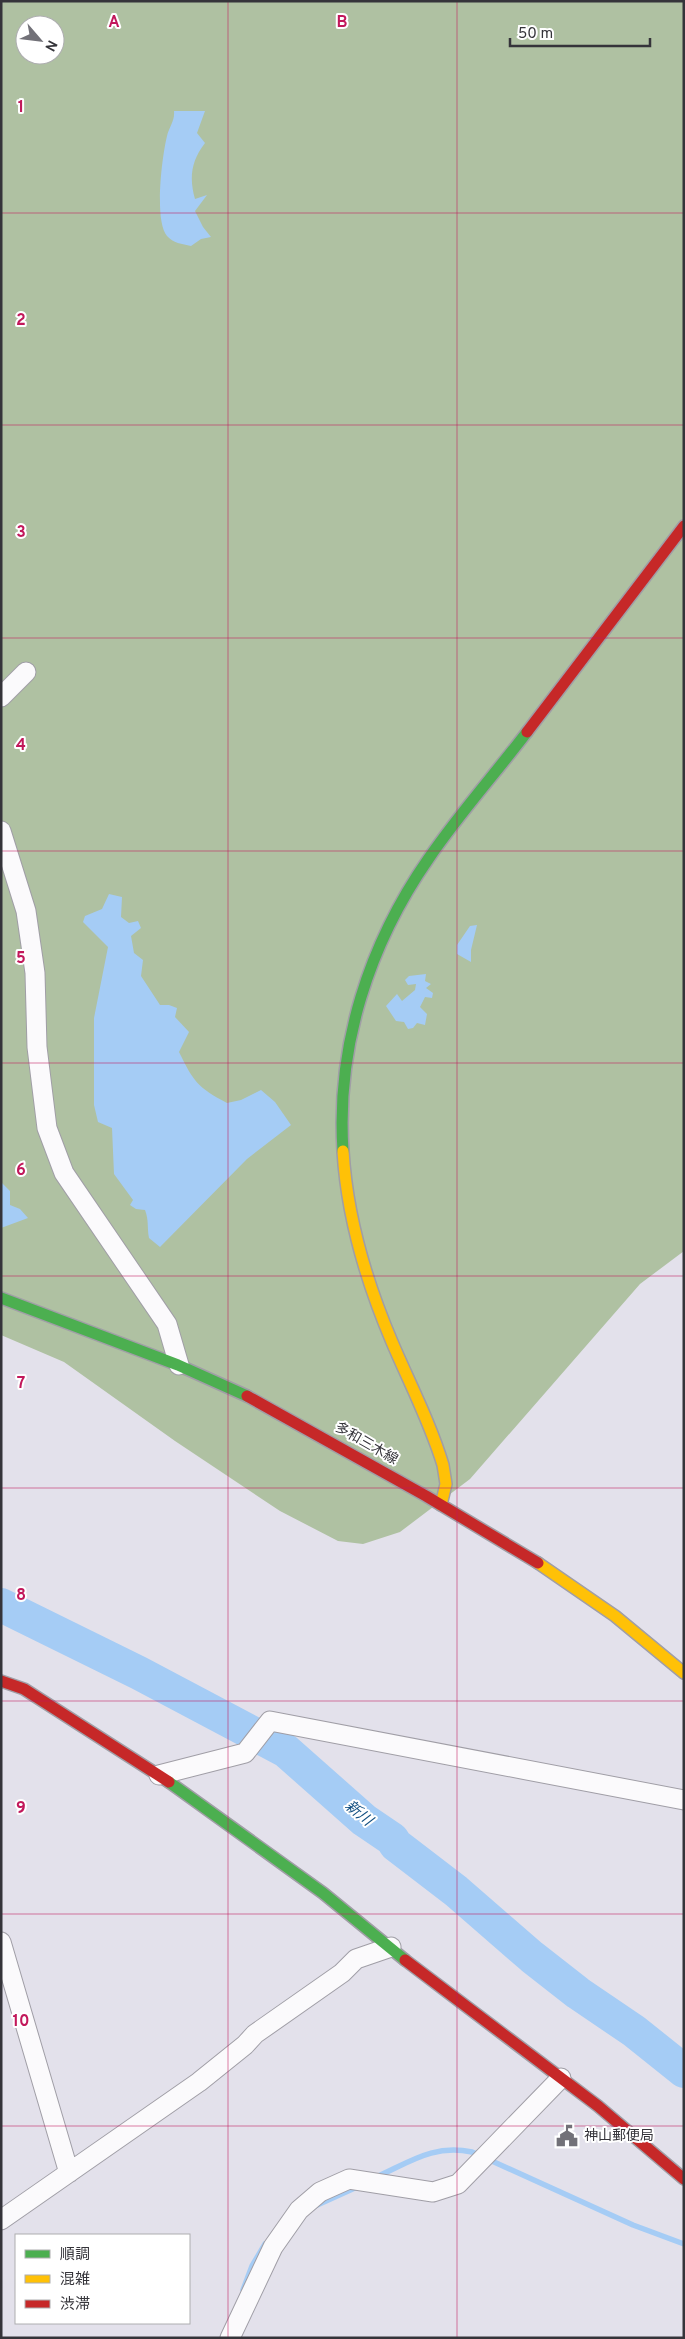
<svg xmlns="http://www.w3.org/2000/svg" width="685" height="2339" font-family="Overpass,'Noto Sans JP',sans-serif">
<rect width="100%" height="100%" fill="#e3e1eb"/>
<path fill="#afc1a2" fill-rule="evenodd" d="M 1,1 L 684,1 L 684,1251 L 640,1284 L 470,1479 L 400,1532 L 363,1544 L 338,1541 L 280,1511 L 175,1441 L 64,1362 L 1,1335 ZM 25,25 L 55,25 L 55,55 L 25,55 Z"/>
<path fill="#a5ccf5" d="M 174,111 L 205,111 L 197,133 L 205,143 C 191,161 189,178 195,199 L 207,195 L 195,211 L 203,227 L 211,237 L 201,239 L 191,246 C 182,244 173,243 167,236 C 154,221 162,156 167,136 C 169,127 175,121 174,111 Z
M 109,894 L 122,897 L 121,917 L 129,923 L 138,921 L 141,928 L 131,936 L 134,953 L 143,960 L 141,976 L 160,1005 L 169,1005 L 177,1008 L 175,1017 L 189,1032 L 179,1052 C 194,1082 197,1087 227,1103 L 241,1100 L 261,1090 L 275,1102 L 291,1125 L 247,1159 L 160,1247 L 149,1238 C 147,1228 149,1220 145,1210 L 136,1209 L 130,1205 L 133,1200 L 114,1174 L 112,1128 L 98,1122 L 94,1105 L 94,1018 L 108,947 L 83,922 L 85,916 L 102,909 Z
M 477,925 L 471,950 L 471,962 L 457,954 L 457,945 L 470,926 Z
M 426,974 L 425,981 L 431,984 L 426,988 L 433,993 L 432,998 L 425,997 L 420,1007 L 427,1014 L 425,1025 L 417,1023 L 413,1028 L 408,1029 L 404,1022 L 396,1021 L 386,1006 L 397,994 L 402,1001 L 415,990 L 416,984 L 408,985 L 405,980 L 409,976 Z
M 1,1182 L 10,1191 L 10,1205 L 20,1209 L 28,1218 L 1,1228 Z"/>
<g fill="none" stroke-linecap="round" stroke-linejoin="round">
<path stroke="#a5ccf5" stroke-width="5.5" d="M 376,2177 C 410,2162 433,2144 472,2152 L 633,2225 L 684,2244
M 315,2206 L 357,2187
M 243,2290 L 252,2266 L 265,2244"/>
<path stroke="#a5ccf5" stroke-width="34" d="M 1,1605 L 139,1673 L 286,1751 L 364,1820 L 392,1839 L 396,1845 L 456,1891 L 532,1957 L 578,1993 L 634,2031 L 684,2071"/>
<g stroke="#a09ea6" stroke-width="21">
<path id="street" d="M 1,697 L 26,672
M 1,831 L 26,911 L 35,973 L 37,1047 L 47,1128 L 64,1173 L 167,1324 L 179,1365
M 159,1775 L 245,1753 L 270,1721 L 684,1800
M 1,1942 L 69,2173
M 1,2220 L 199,2082 L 245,2045 L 255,2034 L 342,1973 L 356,1959 L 391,1947
M 230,2338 L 273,2247 L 299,2210 L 320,2192 L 349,2179 L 433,2192 L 458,2184 L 561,2078"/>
</g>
<g stroke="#a09ea6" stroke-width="14">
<path id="fast" d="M 343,1151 C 336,1046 369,944 429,858 C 459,814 495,774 527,732
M 1,1298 L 178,1365 L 247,1396
M 169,1782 L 323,1893 L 405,1960"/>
</g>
<g stroke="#a09ea6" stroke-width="14">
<path id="slow" d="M 343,1151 C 347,1217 366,1281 392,1342 C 409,1382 430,1422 443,1465 L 446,1484 L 441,1505
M 538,1563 L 615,1616 L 684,1673"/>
</g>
<g stroke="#a09ea6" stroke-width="14">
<path id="jam" d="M 527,732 L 684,526
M 247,1396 L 426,1496 L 538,1563
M 1,1681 L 24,1689 L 169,1782
M 405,1960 L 598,2106 L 684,2179"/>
</g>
<use href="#street" stroke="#fbfafc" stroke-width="19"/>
<use href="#fast" stroke="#4caf50" stroke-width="11"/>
<use href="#slow" stroke="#ffc107" stroke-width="11"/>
<use href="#jam" stroke="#c62828" stroke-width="11"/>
</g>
<path fill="none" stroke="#c2185b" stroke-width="1" stroke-opacity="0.55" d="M 228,1 L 228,2338M 457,1 L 457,2338M 1,213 L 684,213M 1,425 L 684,425M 1,638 L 684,638M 1,851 L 684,851M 1,1063 L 684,1063M 1,1276 L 684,1276M 1,1488 L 684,1488M 1,1701 L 684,1701M 1,1914 L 684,1914M 1,2126 L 684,2126"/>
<defs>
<g id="civic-bare" transform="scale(1.725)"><path d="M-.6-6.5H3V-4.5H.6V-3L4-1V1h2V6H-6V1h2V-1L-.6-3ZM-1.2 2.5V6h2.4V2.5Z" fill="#727178" stroke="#fff" stroke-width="2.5" paint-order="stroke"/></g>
</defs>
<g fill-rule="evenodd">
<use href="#civic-bare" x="567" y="2136"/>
</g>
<g text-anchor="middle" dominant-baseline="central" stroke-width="4" stroke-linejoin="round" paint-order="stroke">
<g font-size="14" fill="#35343a" stroke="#fff">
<text transform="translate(366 1444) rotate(30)">多和三木線</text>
</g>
<g font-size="14" fill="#35343a" stroke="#fff" text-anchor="start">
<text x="584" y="2136">神山郵便局</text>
</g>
<g font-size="15" font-style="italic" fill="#124f81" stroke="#fff">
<text transform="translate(358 1814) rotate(39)">新川</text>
</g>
</g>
<g font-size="16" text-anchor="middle" font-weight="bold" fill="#c2185b" stroke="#fff" stroke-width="4" stroke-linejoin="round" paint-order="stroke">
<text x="114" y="27">A</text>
<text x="342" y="27">B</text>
<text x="21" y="112">1</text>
<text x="21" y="325">2</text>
<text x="21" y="537">3</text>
<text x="21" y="750">4</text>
<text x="21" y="963">5</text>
<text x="21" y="1175">6</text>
<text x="21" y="1388">7</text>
<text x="21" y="1600">8</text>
<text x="21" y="1813">9</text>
<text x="21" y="2026">10</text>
</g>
<rect width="685" height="2339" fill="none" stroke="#35343a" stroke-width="5"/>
<rect x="15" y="2234" width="175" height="90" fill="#ffffff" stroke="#aeaeb0"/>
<rect x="25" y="2250" width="25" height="8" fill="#4caf50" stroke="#aeaeb0"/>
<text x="60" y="2259" font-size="15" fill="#35343a">順調</text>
<rect x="25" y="2275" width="25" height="8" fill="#ffc107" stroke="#aeaeb0"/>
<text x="60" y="2284" font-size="15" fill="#35343a">混雑</text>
<rect x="25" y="2300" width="25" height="8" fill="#c62828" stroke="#aeaeb0"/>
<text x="60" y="2309" font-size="15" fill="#35343a">渋滞</text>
<g transform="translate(40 40) rotate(118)"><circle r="24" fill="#ffffff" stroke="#aeaeb0"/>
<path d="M0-4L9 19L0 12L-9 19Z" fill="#727178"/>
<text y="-8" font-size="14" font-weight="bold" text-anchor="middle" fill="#35343a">N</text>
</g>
<path d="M510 38v8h140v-8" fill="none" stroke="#35343a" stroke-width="2.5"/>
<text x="518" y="38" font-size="15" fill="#35343a" stroke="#ffffff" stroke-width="4" paint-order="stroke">50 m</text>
</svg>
